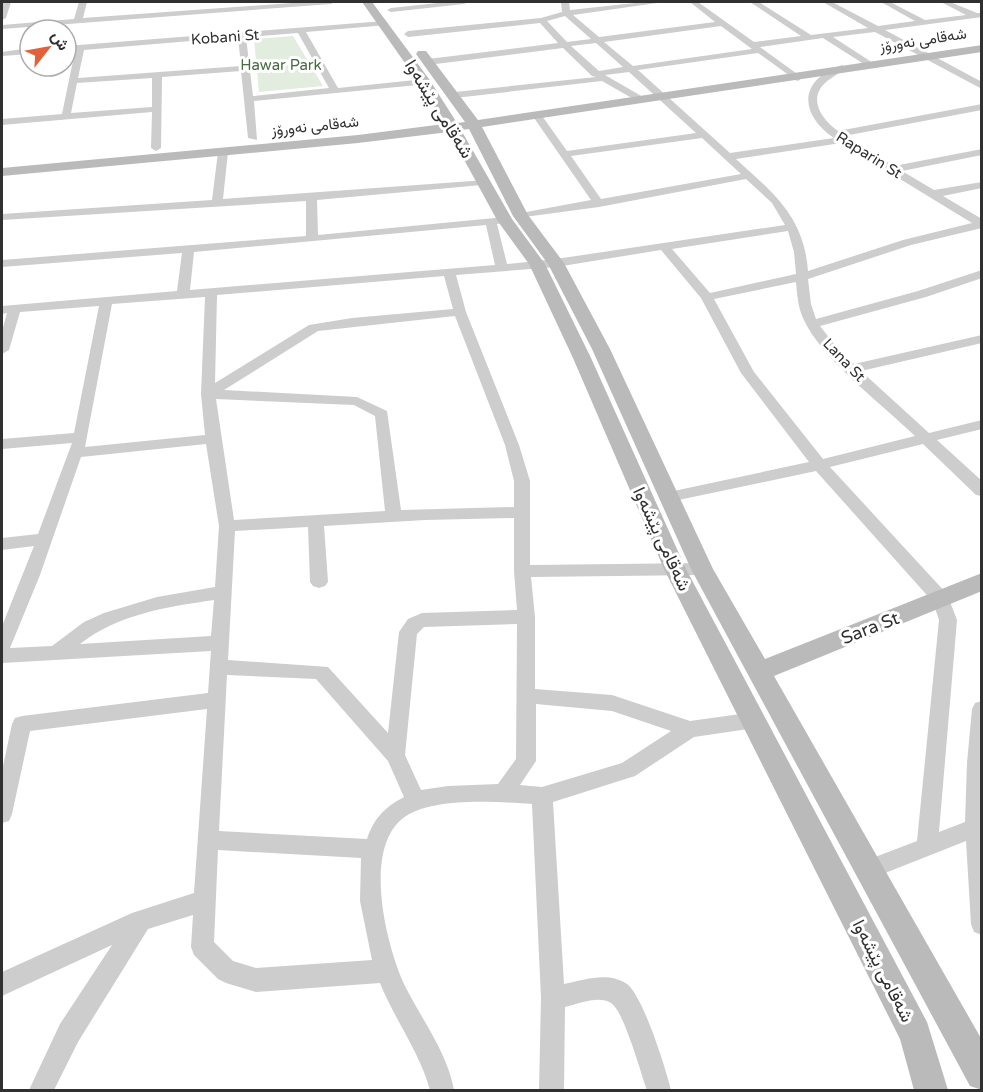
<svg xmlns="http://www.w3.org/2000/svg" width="983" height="1092" font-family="'Varela Round',Vazirmatn,sans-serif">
<rect width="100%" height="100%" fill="#fff"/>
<path fill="#e2eddf" d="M 293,36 L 323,86 L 259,92 L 254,39 Z"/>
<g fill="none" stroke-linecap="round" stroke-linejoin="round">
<path fill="#cdcdcd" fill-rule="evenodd" d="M 3,2 L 11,2 L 6,18 L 2,20 Z
M 79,2 L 87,2 L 83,18 L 306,2 L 335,2 L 331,4 L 2,29 L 2,25 L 74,19 Z
M 447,2 L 468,2 L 464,4 L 391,12 L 387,10 L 391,8 Z
M 561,2 L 569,2 L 570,10 L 644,2 L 664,2 L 573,15 L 599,37 L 715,22 L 690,2 L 698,2 L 754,42 L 801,36 L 750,2 L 759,2 L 811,35 L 868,28 L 823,2 L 832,2 L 878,26 L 915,21 L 881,2 L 890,2 L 925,20 L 966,15 L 941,2 L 950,2 L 977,13 L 982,13 L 982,17 L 885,30 L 982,82 L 982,89 L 875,32 L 833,37 L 873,63 L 873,67 L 870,68 L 823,38 L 760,47 L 800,76 L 800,80 L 797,81 L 758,53 L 638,70 L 730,153 L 834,138 C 799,114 798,80 842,65 L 846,68 C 840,73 832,77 826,82 C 807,99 822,120 838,131 L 982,104 L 982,110 L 844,136 L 894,166 L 982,149 L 982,155 L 902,171 L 934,190 L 982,182 L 982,188 L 943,196 L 982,219 L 982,228 L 911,245 L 808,279 L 811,304 L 816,319 L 918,291 L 982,270 L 982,278 L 926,297 L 820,326 L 834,344 L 854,364 L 982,335 L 982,343 L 861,371 L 929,433 L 982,420 L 982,429 L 937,440 L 982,481 L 982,496 L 976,495 L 923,444 L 830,467 L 947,594 L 957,620 L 939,832 L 965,822 L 967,763 L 972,709 L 975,703 L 982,701 L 982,935 L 974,932 L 971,924 L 966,841 L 870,879 L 862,876 L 859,869 L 862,862 L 917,841 L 939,620 L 933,602 L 816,471 L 669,502 L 663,501 L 661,497 L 663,493 L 669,492 L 809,462 L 741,373 L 701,298 L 661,250 L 556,267 L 456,275 L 466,312 L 519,445 L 530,481 L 530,565 L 702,563 L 708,565 L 710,569 L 708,573 L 702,575 L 531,577 L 535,617 L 535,689 L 612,695 L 690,721 L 755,712 L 762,714 L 765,720 L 762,726 L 755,728 L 694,737 L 635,776 L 553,802 L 564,984 C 584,980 608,971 627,984 C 643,996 666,1069 671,1090 L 647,1090 C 641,1074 624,1011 611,1003 C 599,995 578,1004 565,1007 L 564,1090 L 539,1090 L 541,998 L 532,804 C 498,802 430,796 402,819 C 363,851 386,944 404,984 C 421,1019 447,1051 454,1090 L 430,1090 C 420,1053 395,1020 380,983 L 256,992 L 226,983 L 218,979 L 194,955 L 191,947 L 193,915 L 148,929 L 78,1042 L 54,1090 L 29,1090 L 60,1024 L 112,945 L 2,996 L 2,972 L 132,913 L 194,893 L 207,709 L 30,731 L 12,814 L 9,821 L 2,823 L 2,771 L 12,724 L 15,718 L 22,716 L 208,693 L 211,651 L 2,663 L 2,626 L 34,546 L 2,550 L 2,538 L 38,534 L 72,443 L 2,449 L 2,439 L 74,433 L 99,306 L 20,312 L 9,350 L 2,354 L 2,331 L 7,313 L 2,314 L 2,306 L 177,291 L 182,253 L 2,267 L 2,260 L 306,236 L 306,201 L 2,220 L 2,214 L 212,200 L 218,152 L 223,149 L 228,152 L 223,199 L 486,180 L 486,184 L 482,185 L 317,200 L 318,235 L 505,217 L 509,218 L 509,222 L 497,224 L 507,264 L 556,259 L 785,225 L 772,203 L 746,179 L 599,207 L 517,218 L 515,216 L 521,213 L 591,200 L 532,115 L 534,113 L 540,113 L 567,151 L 696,133 L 629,72 L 605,75 L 643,97 L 643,101 L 637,101 L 602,81 L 455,98 L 450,95 L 455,92 L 596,77 L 592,76 L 563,48 L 428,65 L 424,62 L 428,59 L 558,43 L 540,23 L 408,37 L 404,34 L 408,31 L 541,18 L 562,12 ZM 565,16 L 591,39 L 567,42 L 547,21 ZM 721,26 L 752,49 L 633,66 L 604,42 ZM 596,43 L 623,67 L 599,71 L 571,46 ZM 702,138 L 741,174 L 601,199 L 571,156 ZM 841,143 L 972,223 L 903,240 L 808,271 C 804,216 773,193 736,159 ZM 486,225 L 495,265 L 190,290 L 194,252 ZM 788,231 L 794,252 L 796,274 L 710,293 L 672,249 ZM 444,276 L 453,309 L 352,318 L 309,325 L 215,383 L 217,295 ZM 796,282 C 797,294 798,307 803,318 C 820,358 883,405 915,436 L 823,459 L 754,372 L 714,299 ZM 205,297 L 201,394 L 205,435 L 85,447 L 112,304 ZM 455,316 L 505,445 L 514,481 L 514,507 L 401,510 L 387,411 L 357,397 L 224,390 L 318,331 ZM 216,399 L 354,405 L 375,416 L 385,511 L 234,520 ZM 206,444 L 219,526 L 215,587 L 157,597 L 104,613 L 84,622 L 52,646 L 10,648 L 40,575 L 81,457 ZM 514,518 L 514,571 L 517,610 L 422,613 L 408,619 L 399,632 L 388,733 L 328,667 L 228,660 L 235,531 L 308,527 L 310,582 L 313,586 L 319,588 L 325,586 L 328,582 L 324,526 L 425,520 ZM 214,600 L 211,636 L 80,644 C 118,614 167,607 214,600 ZM 517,624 L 516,759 L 498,784 L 448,786 L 421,790 L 405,755 L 417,634 L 424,627 ZM 227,675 L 316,679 L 388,761 L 404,797 C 385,807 374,818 367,839 L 219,831 ZM 536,704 L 612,711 L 671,731 L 622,763 L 542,787 L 520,785 L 536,761 ZM 218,850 L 361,858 L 360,901 L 372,960 L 256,968 L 233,961 L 214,942 Z
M 384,21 L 388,23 L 387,25 L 306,32 L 338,88 L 425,79 L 430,82 L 428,84 L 254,101 L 257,140 L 248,138 L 241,71 L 162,77 L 161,148 L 156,151 L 151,148 L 152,112 L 2,125 L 2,119 L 62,114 L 75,51 L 66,52 L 66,46 ZM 298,33 L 329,88 L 253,96 L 246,37 ZM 238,37 L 241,66 L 78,78 L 84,50 ZM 152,78 L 152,107 L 71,113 L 77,83 Z
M 30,48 L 30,54 L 2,56 L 2,52 Z"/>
<path fill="#bababa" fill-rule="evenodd" d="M 362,2 L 372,2 L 429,79 L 457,123 L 465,122 L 416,54 L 418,51 L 426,51 L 478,120 L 982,45 L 982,52 L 482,127 L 528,215 L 564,263 L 610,349 L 713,569 L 765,659 L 982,573 L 982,591 L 774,676 L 982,1040 L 982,1090 L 970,1086 L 691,569 L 592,349 L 548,264 L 513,216 L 469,129 L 461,130 L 512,219 L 545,264 L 591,358 L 686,569 L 927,1022 L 948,1090 L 914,1090 L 900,1039 L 664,569 L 573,358 L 529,264 L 497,220 L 449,132 L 358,143 L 2,176 L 2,168 L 358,135 L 444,124 L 419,83 Z"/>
</g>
<g text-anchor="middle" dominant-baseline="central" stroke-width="6" stroke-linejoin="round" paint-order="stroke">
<g font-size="15" fill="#303030" stroke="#fff">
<text transform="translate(225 37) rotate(-4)">Kobani St</text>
<text transform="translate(923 40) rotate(-9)">شەقامی نەورۆز</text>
<text transform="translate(315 126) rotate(-6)">شەقامی نەورۆز</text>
<text transform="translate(869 155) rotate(32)">Raparin St</text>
<text transform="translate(844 360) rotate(46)">Lana St</text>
</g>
<g font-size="15" fill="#466b3f" stroke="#fff">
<text x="281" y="65">Hawar Park</text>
</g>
<g font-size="18" fill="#303030" stroke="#fff">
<text transform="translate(439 109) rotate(58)">شەقامی پێشەوا</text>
<text transform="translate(662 539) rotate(65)">شەقامی پێشەوا</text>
<text transform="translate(870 628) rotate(-21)">Sara St</text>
<text transform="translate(883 971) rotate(63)">شەقامی پێشەوا</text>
</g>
</g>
<rect width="983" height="1092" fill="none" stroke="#303030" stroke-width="6"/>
<g transform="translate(48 48) rotate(59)"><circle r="28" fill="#ffffff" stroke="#acacac" stroke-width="1.5"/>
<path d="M0-4.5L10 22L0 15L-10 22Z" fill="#e0613a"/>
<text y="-9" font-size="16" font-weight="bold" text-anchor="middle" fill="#303030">ش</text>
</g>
</svg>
